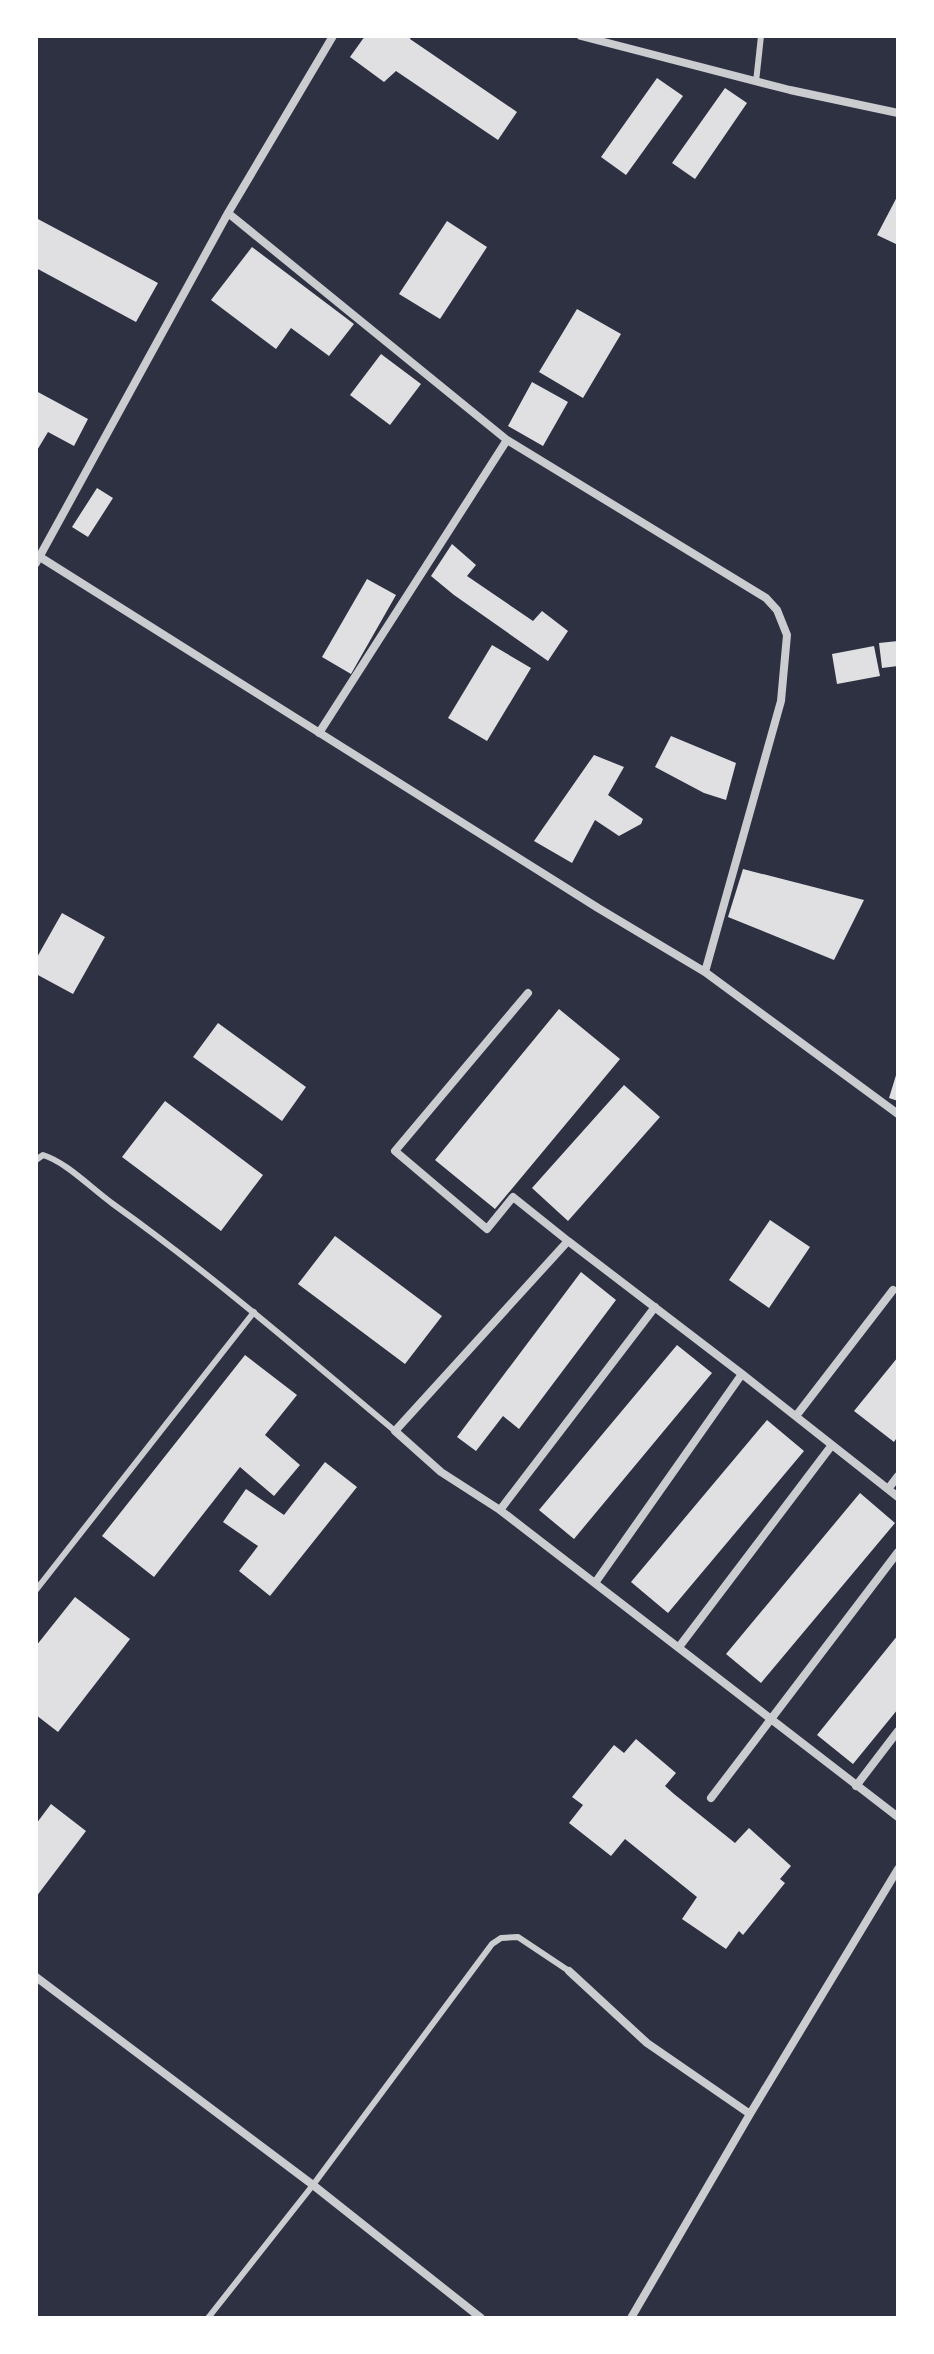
<svg xmlns="http://www.w3.org/2000/svg" width="934" height="2354" font-family="'PT Sans',sans-serif">
<rect width="100%" height="100%" fill="#2d3142"/>
<path fill="#e0e0e3" d="M 365,36 L 411,36 L 410,39 L 517,112 L 498,140 L 396,71 L 384,82 L 350,57 Z
M 657,78 L 683,96 L 626,175 L 601,157 Z
M 725,88 L 747,103 L 695,179 L 672,163 Z
M 898,195 L 898,245 L 877,235 Z
M 36,218 L 158,283 L 136,322 L 36,268 Z
M 447,221 L 487,247 L 440,319 L 399,294 Z
M 252,247 L 354,324 L 329,356 L 291,328 L 276,349 L 211,300 Z
M 577,309 L 621,334 L 583,398 L 539,372 Z
M 381,354 L 421,384 L 390,425 L 350,395 Z
M 532,382 L 568,402 L 543,446 L 508,426 Z
M 36,391 L 88,419 L 74,446 L 48,432 L 36,452 Z
M 97,488 L 113,498 L 88,537 L 72,527 Z
M 452,544 L 476,565 L 467,576 L 533,621 L 542,611 L 568,631 L 548,661 L 454,595 L 431,576 Z
M 367,579 L 396,595 L 351,674 L 322,657 Z
M 898,641 L 898,666 L 882,668 L 879,643 Z
M 492,645 L 531,668 L 487,741 L 448,718 Z
M 874,646 L 880,676 L 837,684 L 832,654 Z
M 671,736 L 736,763 L 726,800 L 704,793 L 655,767 Z
M 594,755 L 624,767 L 608,795 L 643,819 L 641,824 L 619,836 L 595,820 L 572,863 L 534,841 Z
M 743,869 L 864,900 L 834,960 L 728,917 Z
M 62,913 L 105,937 L 73,994 L 36,974 L 36,959 Z
M 559,1009 L 620,1059 L 495,1209 L 435,1160 Z
M 218,1023 L 306,1087 L 282,1121 L 193,1057 Z
M 897,1072 L 898,1072 L 898,1101 L 889,1098 Z
M 624,1085 L 660,1117 L 568,1221 L 532,1188 Z
M 165,1101 L 263,1175 L 221,1231 L 122,1157 Z
M 770,1220 L 810,1247 L 769,1308 L 729,1280 Z
M 335,1236 L 442,1316 L 405,1364 L 298,1284 Z
M 581,1272 L 616,1300 L 519,1429 L 503,1416 L 476,1451 L 457,1437 Z
M 677,1345 L 712,1373 L 574,1539 L 539,1510 Z
M 245,1355 L 297,1395 L 265,1435 L 300,1465 L 274,1496 L 240,1467 L 154,1577 L 102,1536 Z
M 898,1357 L 898,1436 L 894,1442 L 854,1411 Z
M 767,1420 L 804,1451 L 668,1613 L 631,1582 Z
M 325,1462 L 357,1487 L 270,1596 L 239,1571 L 258,1546 L 223,1522 L 246,1489 L 284,1515 Z
M 860,1493 L 895,1523 L 761,1683 L 726,1654 Z
M 75,1597 L 130,1639 L 58,1732 L 36,1715 L 36,1646 Z
M 898,1635 L 898,1709 L 853,1764 L 817,1735 Z
M 636,1739 L 676,1773 L 665,1786 L 674,1794 L 735,1843 L 749,1828 L 791,1866 L 780,1879 L 785,1883 L 743,1935 L 739,1931 L 726,1949 L 682,1919 L 697,1897 L 625,1839 L 611,1856 L 569,1823 L 583,1805 L 572,1797 L 614,1745 L 624,1753 Z
M 51,1804 L 86,1831 L 36,1897 L 36,1824 Z"/>
<g fill="none" stroke-linecap="round" stroke-linejoin="round">
<path stroke="#caccd0" stroke-width="6" d="M 756,82 L 761,36
M 36,1160 L 43,1155 C 66,1162 91,1188 113,1204 C 211,1274 302,1353 395,1431
M 36,1590 L 254,1312
M 208,2318 L 313,2185 L 492,1944 L 501,1938 L 518,1937 L 569,1971"/>
<path stroke="#caccd0" stroke-width="8" d="M 581,36 L 790,90 L 898,113
M 228,213 L 507,440 L 766,598 L 777,610 L 787,635 L 781,701 L 705,972
M 40,557 L 598,908 L 705,972 L 898,1114
M 36,563 L 228,213 L 333,36
M 319,733 L 507,440
M 528,993 L 395,1151 L 487,1229 L 513,1197 L 568,1241 L 395,1431 L 441,1472 L 500,1510 L 898,1817
M 568,1241 L 742,1374 L 898,1497
M 796,1416 L 893,1290
M 888,1489 L 898,1476
M 500,1510 L 655,1307
M 595,1583 L 742,1374
M 679,1647 L 832,1445
M 856,1786 L 898,1731
M 711,1798 L 898,1552
M 569,1971 L 647,2043 L 750,2114
M 36,1977 L 313,2185 L 481,2318
M 631,2318 L 750,2114 L 898,1869"/>
</g>
<rect width="934" height="2354" fill="none" stroke="#ffffff" stroke-width="76"/>
</svg>
